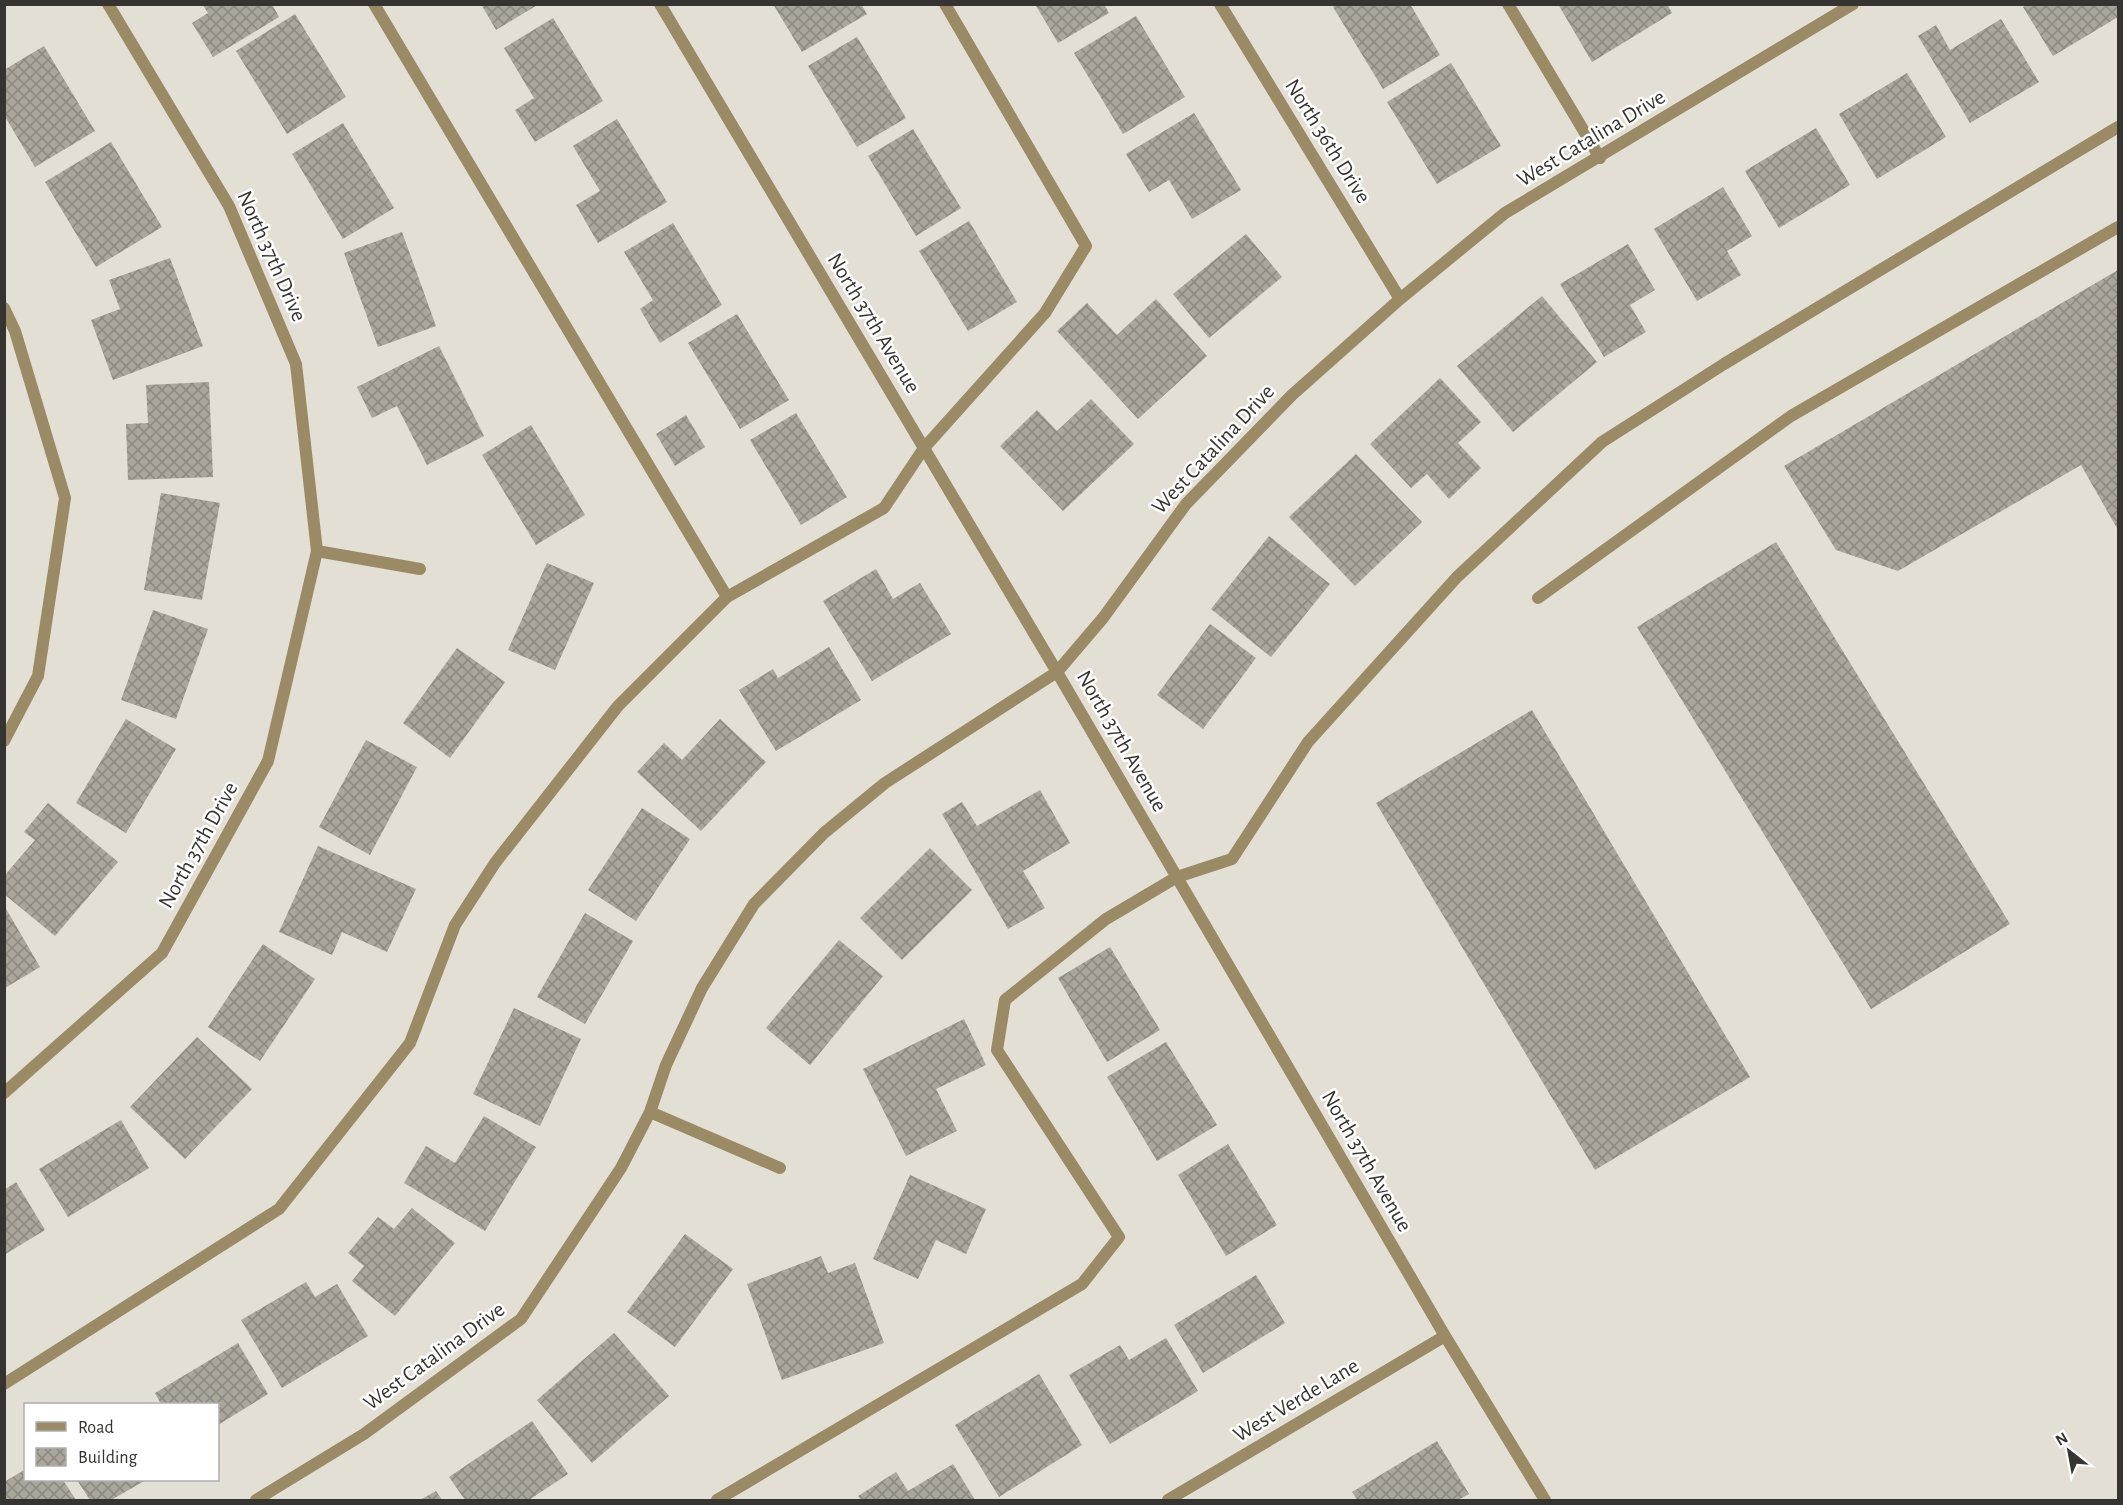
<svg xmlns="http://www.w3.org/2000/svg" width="2123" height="1505" font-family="'Alegreya Sans',sans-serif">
<defs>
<pattern id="building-cross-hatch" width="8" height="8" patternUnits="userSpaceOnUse" patternTransform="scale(1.5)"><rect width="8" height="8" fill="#aaa69c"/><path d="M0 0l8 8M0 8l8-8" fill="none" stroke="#8b8880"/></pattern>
</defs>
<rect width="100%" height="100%" fill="#e3dfd5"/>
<path fill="url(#building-cross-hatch)" d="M 202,4 L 272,4 L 279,17 L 213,57 L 192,23 L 208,13 Z
M 481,4 L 539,4 L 496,30 Z
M 773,4 L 861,4 L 867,14 L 802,52 Z
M 1035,4 L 1104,4 L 1109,13 L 1058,43 Z
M 1338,4 L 1410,4 L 1440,55 L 1383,89 L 1333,7 Z
M 1558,4 L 1667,4 L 1672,13 L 1592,62 Z
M 2028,4 L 2118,4 L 2118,17 L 2053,56 L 2023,7 Z
M 295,14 L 346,97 L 287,134 L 236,51 Z
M 1136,16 L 1185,97 L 1123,134 L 1074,53 Z
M 553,18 L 603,101 L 535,142 L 515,110 L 534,98 L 504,48 Z
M 2001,19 L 2039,82 L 1970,123 L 1918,36 L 1936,25 L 1950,50 Z
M 857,37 L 906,118 L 857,147 L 808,66 Z
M 44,46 L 95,131 L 35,167 L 4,115 L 4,70 Z
M 1451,63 L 1501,146 L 1437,184 L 1387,102 Z
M 1907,73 L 1946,137 L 1877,179 L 1839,114 Z
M 1194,113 L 1241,190 L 1192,219 L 1169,180 L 1149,192 L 1126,154 Z
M 617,119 L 667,202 L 598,243 L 576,205 L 600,191 L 573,146 Z
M 343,123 L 394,208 L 343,239 L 292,154 Z
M 1816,128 L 1850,185 L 1779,228 L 1745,171 Z
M 913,129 L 961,208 L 916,236 L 868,156 Z
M 111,142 L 162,227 L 96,267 L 45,182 Z
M 1723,187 L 1752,236 L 1727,251 L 1741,275 L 1697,301 L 1654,229 Z
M 969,221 L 1017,302 L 968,331 L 919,251 Z
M 673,223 L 722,305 L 660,343 L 640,309 L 653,300 L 624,252 Z
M 402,232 L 436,326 L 378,347 L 344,253 Z
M 1246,234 L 1282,277 L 1209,338 L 1173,294 Z
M 1628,244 L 1655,290 L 1630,305 L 1646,332 L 1604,357 L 1560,284 Z
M 170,258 L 203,346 L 113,380 L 91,320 L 120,309 L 109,280 Z
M 2118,270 L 2118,530 L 2081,465 L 1898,571 L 1836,550 L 1784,466 Z
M 1542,296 L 1597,362 L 1513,432 L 1457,366 Z
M 1156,299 L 1207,356 L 1138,419 L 1057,331 L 1087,303 L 1117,335 Z
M 737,314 L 789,400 L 740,429 L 688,343 Z
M 439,346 L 484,436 L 427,465 L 397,406 L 372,418 L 357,387 Z
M 1440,378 L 1481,422 L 1458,443 L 1481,468 L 1449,499 L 1427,474 L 1411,488 L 1370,444 Z
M 209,382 L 213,477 L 128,480 L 126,424 L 148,423 L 146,385 Z
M 1091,399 L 1134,444 L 1063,511 L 1000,446 L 1037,410 L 1057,431 Z
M 796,413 L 847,497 L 801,525 L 750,440 Z
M 686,415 L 705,447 L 675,466 L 656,434 Z
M 531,425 L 585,515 L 536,545 L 482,455 Z
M 1356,454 L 1422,522 L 1355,586 L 1289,517 Z
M 161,493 L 220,503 L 202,600 L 144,590 Z
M 1269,536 L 1330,584 L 1271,657 L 1211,609 Z
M 1776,542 L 2010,924 L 1871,1009 L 1637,627 Z
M 547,563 L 594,583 L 555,670 L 508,650 Z
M 876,569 L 893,599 L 920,583 L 951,634 L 872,681 L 823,601 Z
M 153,610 L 208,629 L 176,719 L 121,700 Z
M 1210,624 L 1256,658 L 1203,729 L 1157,695 Z
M 829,647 L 861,700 L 776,751 L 739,690 L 773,669 L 778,678 Z
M 457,648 L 505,682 L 450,758 L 403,723 Z
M 1532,710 L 1750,1077 L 1595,1170 L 1376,803 Z
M 126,719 L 176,749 L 126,833 L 76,803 Z
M 720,719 L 766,762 L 701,831 L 637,772 L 664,743 L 682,760 Z
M 366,740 L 417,767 L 370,855 L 319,827 Z
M 1040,790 L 1070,843 L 1023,871 L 1045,908 L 1008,929 L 942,814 L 962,802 L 977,826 Z
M 48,803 L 118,862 L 55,936 L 4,894 L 4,876 L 35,840 L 24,832 Z
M 642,808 L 690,839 L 636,921 L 588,890 Z
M 318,846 L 416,889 L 387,952 L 342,932 L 332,955 L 279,932 Z
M 930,848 L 972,890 L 902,960 L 860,918 Z
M 5,907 L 40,967 L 5,988 Z
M 585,913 L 633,941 L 585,1024 L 537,997 Z
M 839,940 L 883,976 L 810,1065 L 766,1028 Z
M 263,944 L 315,979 L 260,1061 L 208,1027 Z
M 1110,947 L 1160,1030 L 1107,1062 L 1058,978 Z
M 514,1008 L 581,1039 L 540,1126 L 473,1094 Z
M 964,1019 L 986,1065 L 936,1089 L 957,1131 L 906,1156 L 863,1069 Z
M 197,1037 L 252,1089 L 185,1159 L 130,1107 Z
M 1166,1042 L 1217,1125 L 1157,1161 L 1107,1077 Z
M 484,1116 L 536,1147 L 485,1231 L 404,1183 L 426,1146 L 455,1163 Z
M 121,1120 L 149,1168 L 68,1217 L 39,1169 Z
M 1228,1144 L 1277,1225 L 1226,1256 L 1178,1175 Z
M 910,1175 L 986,1209 L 966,1254 L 936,1240 L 918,1279 L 873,1259 Z
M 16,1182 L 45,1230 L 4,1255 L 4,1190 Z
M 412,1208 L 455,1243 L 395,1316 L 352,1281 L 364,1266 L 348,1253 L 378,1217 L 394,1229 Z
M 685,1234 L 733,1269 L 675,1347 L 627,1312 Z
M 821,1256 L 828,1273 L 855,1263 L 884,1343 L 782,1380 L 747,1284 Z
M 1256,1275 L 1285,1323 L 1203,1373 L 1174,1325 Z
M 306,1282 L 315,1297 L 337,1284 L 368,1336 L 282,1388 L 241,1320 Z
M 614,1333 L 669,1396 L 592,1463 L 537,1400 Z
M 1166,1338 L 1198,1391 L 1110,1444 L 1069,1375 L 1120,1345 L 1129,1360 Z
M 238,1343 L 268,1394 L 218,1425 L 218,1404 L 161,1404 L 155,1393 Z
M 1039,1374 L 1082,1445 L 999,1497 L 955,1425 Z
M 532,1421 L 568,1474 L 529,1500 L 465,1500 L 449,1477 Z
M 1437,1441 L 1469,1494 L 1458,1500 L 1357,1500 L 1352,1492 Z
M 953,1464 L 975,1500 L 861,1500 L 858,1496 L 896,1472 L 908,1491 Z
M 26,1469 L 26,1480 L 63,1480 L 76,1500 L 4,1500 L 4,1482 Z
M 77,1480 L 146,1480 L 111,1500 L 90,1500 Z
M 436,1491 L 442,1500 L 420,1500 Z"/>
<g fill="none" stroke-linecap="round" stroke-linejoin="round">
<path stroke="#9a8b66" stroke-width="12" d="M 374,4 L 727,597
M 1508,4 L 1600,158
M 4,308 L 15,331 L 65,498 L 38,676 L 4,741
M 1538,598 L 1791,416 L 2118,227
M 4,1384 L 279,1209 L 410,1043 L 455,925 L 495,863 L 618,706 L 727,597 L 884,508 L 924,448 L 1045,313 L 1086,246 L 945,4
M 717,1500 L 1082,1284 L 1119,1237 L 997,1050 L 1005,1000 L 1106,919 L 1177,877 L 1232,859 L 1308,742 L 1457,577 L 1602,442 L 1724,364 L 2118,127"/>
<path stroke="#9a8b66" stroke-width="12" d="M 660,4 L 1057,672 L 1445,1336 L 1545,1500
M 1220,4 L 1400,299
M 317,551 L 420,569
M 4,1093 L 162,953 L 268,761 L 317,551 L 296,364 L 229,206 L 108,4
M 650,1112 L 780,1168
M 256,1500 L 364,1434 L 521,1319 L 621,1168 L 650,1112 L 666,1065 L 702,988 L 754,904 L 824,833 L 885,783 L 1057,672 L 1103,618 L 1186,504 L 1292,395 L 1400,299 L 1505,213 L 1853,4
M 1168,1500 L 1445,1336"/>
</g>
<g text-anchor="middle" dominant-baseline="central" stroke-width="5" stroke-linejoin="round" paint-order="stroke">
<g font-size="22" fill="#353430" stroke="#fff">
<text transform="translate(1591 138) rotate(-31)">West Catalina Drive</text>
<text transform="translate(1328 141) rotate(58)">North 36th Drive</text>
<text transform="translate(272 256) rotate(66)">North 37th Drive</text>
<text transform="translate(874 323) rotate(59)">North 37th Avenue</text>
<text transform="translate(1213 449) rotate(-47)">West Catalina Drive</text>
<text transform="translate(1122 741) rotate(60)">North 37th Avenue</text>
<text transform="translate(198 845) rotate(-61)">North 37th Drive</text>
<text transform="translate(1367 1161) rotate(60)">North 37th Avenue</text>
<text transform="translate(434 1356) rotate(-36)">West Catalina Drive</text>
<text transform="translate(1296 1400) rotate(-31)">West Verde Lane</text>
</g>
</g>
<rect width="2123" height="1505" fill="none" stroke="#353430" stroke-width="12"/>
<rect x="24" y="1403" width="195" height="78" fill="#ffffff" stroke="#aeaeac" stroke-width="1.5"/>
<rect x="36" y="1422" width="30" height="9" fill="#9a8b66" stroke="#aeaeac" stroke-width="1.5"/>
<text x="78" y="1433" font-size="18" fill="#353430">Road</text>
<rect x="36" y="1448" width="30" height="18" fill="url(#building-cross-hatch)" stroke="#aeaeac" stroke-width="1.5"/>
<text x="78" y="1463" font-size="18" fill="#353430">Building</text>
<g transform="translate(2069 1451) rotate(329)" stroke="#ffffff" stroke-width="4.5" paint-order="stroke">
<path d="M0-4.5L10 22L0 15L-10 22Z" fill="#353430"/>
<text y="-9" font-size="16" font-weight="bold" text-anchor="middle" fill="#353430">N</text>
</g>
</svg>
